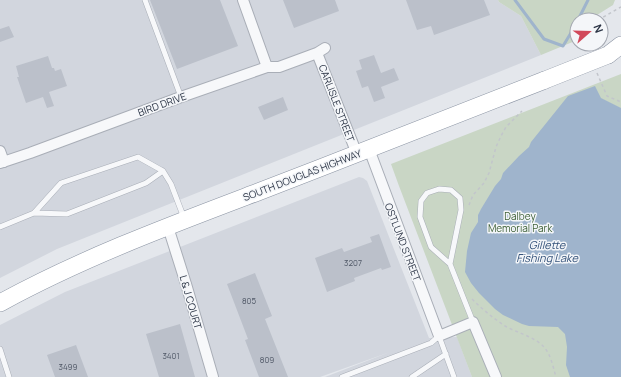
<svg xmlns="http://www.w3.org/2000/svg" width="621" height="377" font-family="Manrope,sans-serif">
<rect width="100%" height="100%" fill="#e4e7ec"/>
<path fill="#d2d6de" d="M 0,0 L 498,0 L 499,2 L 521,16 L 541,55 L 57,249 L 0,278 Z
M 359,177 L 363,178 L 367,181 L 429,338 L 457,337 L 472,377 L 325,377 L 390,352 L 320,377 L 0,377 L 0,325 L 2,324 L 65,292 Z"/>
<path fill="#c9d6c5" d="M 498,0 L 615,0 L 613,5 L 589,20 L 577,20 L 577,38 L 575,41 L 541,55 L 521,16 L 499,2 Z
M 621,74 L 621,377 L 472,377 L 399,186 L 391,164 Z"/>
<path fill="#9fb4cc" d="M 595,86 L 601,98 L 621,108 L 621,377 L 570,377 L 566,365 L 567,347 L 565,334 L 558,327 L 529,326 L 522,324 L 503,315 L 495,309 L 479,293 L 471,283 L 465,272 L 467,251 L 471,233 L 478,222 L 478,215 L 481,209 L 495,186 L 501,179 L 503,173 L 519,156 L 529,147 L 531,142 L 568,96 Z"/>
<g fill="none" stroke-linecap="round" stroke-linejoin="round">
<path stroke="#9fb4cc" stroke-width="3" d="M 515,0 L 544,39 L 563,46 L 577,23
M 578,20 L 588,0"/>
</g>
<path fill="#bbc0ca" d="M 150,0 L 220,0 L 238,46 L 177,69 Z
M 283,0 L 335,0 L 339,11 L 294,28 Z
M 406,0 L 484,0 L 490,15 L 434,35 L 431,26 L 417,30 Z
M 9,26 L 14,37 L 0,42 L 0,29 Z
M 374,55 L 381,73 L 394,68 L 399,80 L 381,87 L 385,98 L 374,102 L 368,86 L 362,88 L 356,71 L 362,69 L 359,60 Z
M 48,56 L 52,68 L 54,68 L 55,71 L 61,69 L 67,86 L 49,92 L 54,106 L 47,108 L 43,97 L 26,103 L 17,77 L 19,77 L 16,66 Z
M 283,97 L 288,110 L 264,120 L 258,107 Z
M 379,234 L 391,267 L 382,270 L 381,268 L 354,278 L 355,281 L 327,292 L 315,258 L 342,248 L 344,252 L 372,242 L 370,237 Z
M 255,273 L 272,316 L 265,319 L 288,377 L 259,377 L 245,340 L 248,339 L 227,284 Z
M 180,324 L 195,377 L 159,377 L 146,334 Z
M 76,345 L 88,377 L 55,377 L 47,355 Z"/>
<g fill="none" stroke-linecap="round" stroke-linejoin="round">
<g stroke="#a9aeb7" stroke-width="6">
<path id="service" d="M 145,0 L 181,97
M 34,213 L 67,214 L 146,183 L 163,171
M 0,227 L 34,213 L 61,183 L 138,157 L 163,171 L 171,184 L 184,218
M 450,264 L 461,210 L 460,198 L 451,190 L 439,189 L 427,193 L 421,201 L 420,217 L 431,247 L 450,264 L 473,322
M 0,349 L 9,377
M 342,377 L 431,343 L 439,336 L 454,377
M 412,377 L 446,354"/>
</g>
<g stroke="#a9aeb7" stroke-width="12">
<path id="minor" d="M 243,0 L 267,67
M 317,53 L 357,154
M 369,149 L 439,336 L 473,322 L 496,377
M 0,151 L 4,162
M 0,163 L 30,153 L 181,97 L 267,67 L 279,67 L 317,53 L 325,48
M 168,227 L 186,284 L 213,377"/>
</g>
<g stroke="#8b94a3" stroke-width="18">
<path id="trunk" d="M 608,55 L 621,45
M 0,303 C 82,258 171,225 258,192 C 354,155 450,117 545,80"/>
</g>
<path stroke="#c2c5cb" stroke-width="1.5" stroke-dasharray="3 3" stroke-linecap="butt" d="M 598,20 L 621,7
M 586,44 L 588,49
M 597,73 L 607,96 L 621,102
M 469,205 L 473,195 L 484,183 L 489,173 L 496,147 L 501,136 L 506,127 L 522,111
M 472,299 C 482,309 493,318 505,326 C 517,333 533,336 543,346 C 551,354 553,367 556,377"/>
<use href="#service" stroke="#f7f8fa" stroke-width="5"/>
<use href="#minor" stroke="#f7f8fa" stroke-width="10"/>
<use href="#trunk" stroke="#fff" stroke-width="17"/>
<g stroke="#8b94a3" stroke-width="18" stroke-linecap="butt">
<path id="trunk-bridge" d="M 545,80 L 608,55"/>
</g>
<use href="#trunk-bridge" stroke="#fff" stroke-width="17"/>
</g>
<g text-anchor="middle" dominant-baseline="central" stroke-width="3" stroke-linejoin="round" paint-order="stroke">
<g font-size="8" fill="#4f5766">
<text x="353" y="262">3207</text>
<text x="249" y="300">805</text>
<text x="171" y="355">3401</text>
<text x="267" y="359">809</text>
<text x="68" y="366">3499</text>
</g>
<g font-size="10" fill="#2b3445" stroke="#f4f6f9">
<text transform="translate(337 103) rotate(69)">CARLISLE STREET</text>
<text transform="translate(162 104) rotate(-20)">BIRD DRIVE</text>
<text transform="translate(302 175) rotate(-21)">SOUTH DOUGLAS HIGHWAY</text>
<text transform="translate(403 242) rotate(69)">OSTLUND STREET</text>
<text transform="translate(191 302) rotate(74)">L &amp; J COURT</text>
</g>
<g font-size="10" fill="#3f6138" stroke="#f4f6f9">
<text x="520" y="216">Dalbey<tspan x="520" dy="12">Memorial Park</tspan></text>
</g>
<g font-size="11" font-style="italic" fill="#34527a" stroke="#f4f6f9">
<text x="547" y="244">Gillette<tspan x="547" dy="13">Fishing Lake</tspan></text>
</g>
</g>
<g transform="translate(589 32) rotate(70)"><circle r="19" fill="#f4f6f9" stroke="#a4a8b1"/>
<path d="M0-3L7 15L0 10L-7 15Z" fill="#d1495b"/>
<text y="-6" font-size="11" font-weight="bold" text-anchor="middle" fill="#2b3445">N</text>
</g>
</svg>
